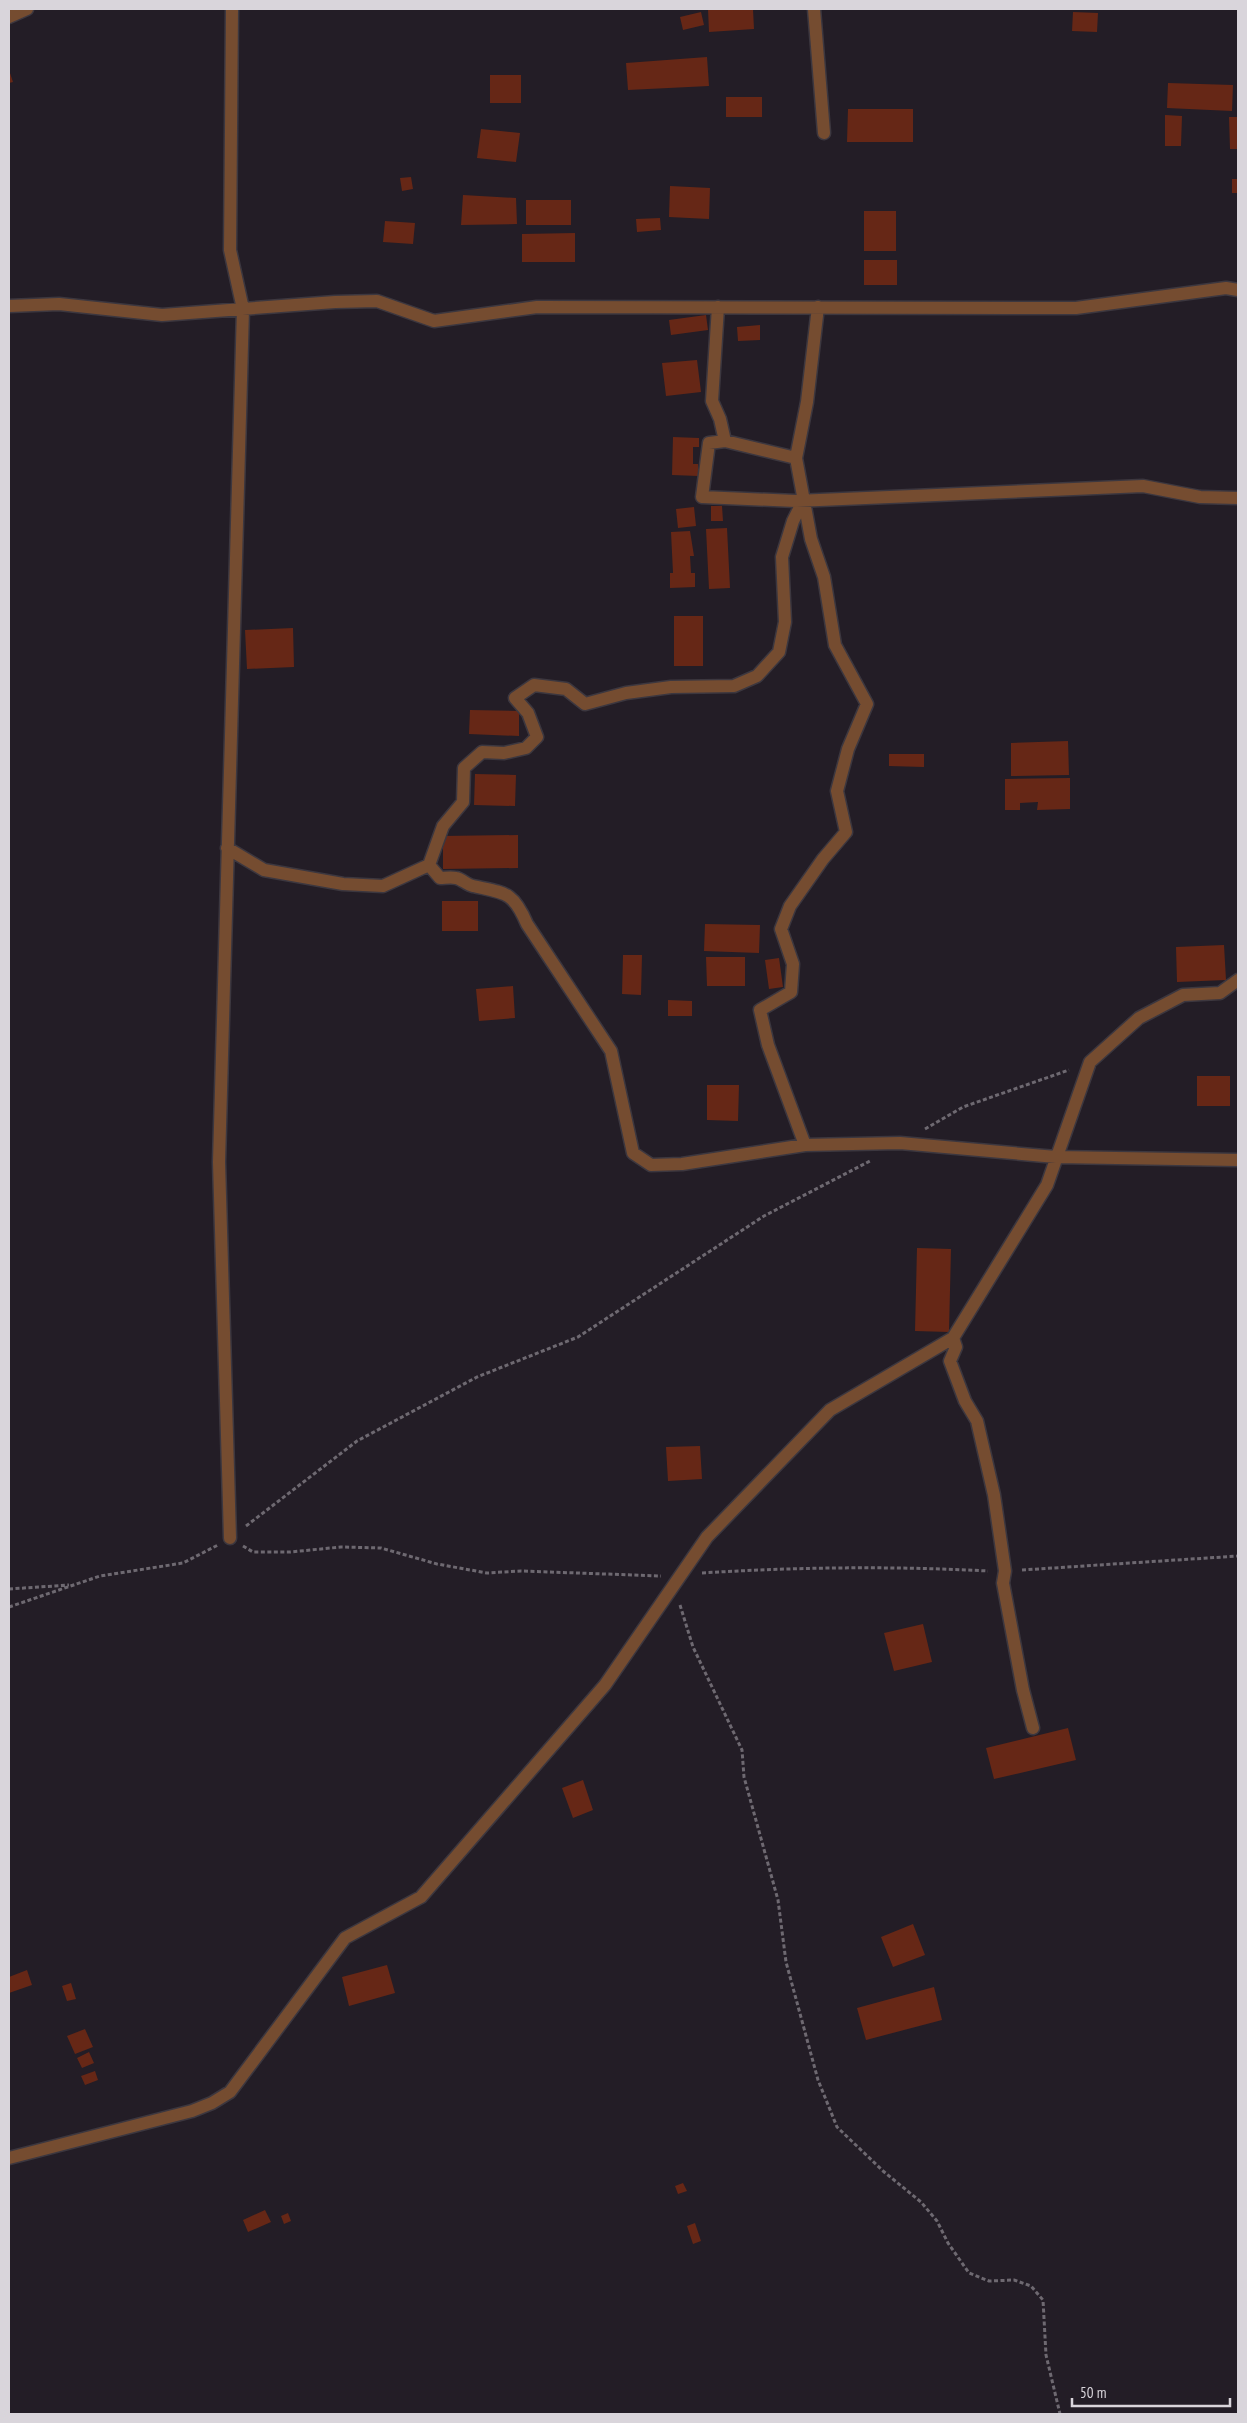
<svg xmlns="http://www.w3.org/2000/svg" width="1247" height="2423" font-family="'PT Sans Narrow',sans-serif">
<rect width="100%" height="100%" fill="#231d26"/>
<path fill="#662716" d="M 708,9 L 753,9 L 754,29 L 709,32 Z
M 701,12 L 704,25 L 683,30 L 680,17 Z
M 1073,12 L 1098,13 L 1097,32 L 1072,31 Z
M 707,57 L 709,86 L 628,90 L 626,63 Z
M 9,70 L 13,82 L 9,83 Z
M 490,75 L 521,75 L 521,103 L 490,103 Z
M 1168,83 L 1233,85 L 1232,111 L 1167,108 Z
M 726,97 L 762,97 L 762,117 L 726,117 Z
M 848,109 L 913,109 L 913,142 L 847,142 Z
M 1165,115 L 1182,116 L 1181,146 L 1165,146 Z
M 1229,117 L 1238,117 L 1238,149 L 1230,149 Z
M 481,129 L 520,133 L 516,162 L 477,158 Z
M 411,177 L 413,189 L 402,191 L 400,178 Z
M 1232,179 L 1238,179 L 1238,193 L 1232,193 Z
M 670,186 L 710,188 L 709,219 L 669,217 Z
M 463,195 L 516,198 L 517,224 L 461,225 Z
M 526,200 L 571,200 L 571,225 L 526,225 Z
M 864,211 L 896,211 L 896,251 L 864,251 Z
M 660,218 L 661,230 L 637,232 L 636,219 Z
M 385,221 L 415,223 L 413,244 L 383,242 Z
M 575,233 L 575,262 L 522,262 L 522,234 Z
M 864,260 L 897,260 L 897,285 L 864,285 Z
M 706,315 L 708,330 L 671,335 L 669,320 Z
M 760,325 L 760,340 L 738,341 L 737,327 Z
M 697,360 L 701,392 L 666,396 L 662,363 Z
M 673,437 L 699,438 L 699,447 L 693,447 L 693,464 L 698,464 L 698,476 L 672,475 Z
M 711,506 L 722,506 L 723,521 L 711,521 Z
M 694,507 L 696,526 L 678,528 L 676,509 Z
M 727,528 L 730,588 L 709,589 L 706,529 Z
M 690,531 L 694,556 L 690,556 L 691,573 L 695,573 L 695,587 L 670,588 L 670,573 L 673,573 L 671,532 Z
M 674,616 L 703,616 L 703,666 L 674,666 Z
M 293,628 L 294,667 L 247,669 L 245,630 Z
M 470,710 L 519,711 L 519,736 L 469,734 Z
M 1068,741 L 1069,775 L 1011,776 L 1011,743 Z
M 889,754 L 924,754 L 924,767 L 889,766 Z
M 475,774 L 516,775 L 515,806 L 474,805 Z
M 1070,778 L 1070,809 L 1037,810 L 1038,802 L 1020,803 L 1020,810 L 1005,810 L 1005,779 Z
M 518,835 L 518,868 L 443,869 L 443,836 Z
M 442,901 L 478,901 L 478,931 L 442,931 Z
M 705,924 L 760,925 L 759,953 L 704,951 Z
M 1224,945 L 1226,980 L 1177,982 L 1176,947 Z
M 623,955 L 642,955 L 641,995 L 622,994 Z
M 706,957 L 745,957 L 745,986 L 707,986 Z
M 779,958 L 783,987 L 769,989 L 765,960 Z
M 513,986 L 515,1018 L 479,1021 L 476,989 Z
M 668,1000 L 692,1001 L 692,1016 L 668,1016 Z
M 1197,1076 L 1230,1076 L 1230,1106 L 1197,1106 Z
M 707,1085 L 739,1085 L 738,1121 L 707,1120 Z
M 917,1248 L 951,1249 L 949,1332 L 915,1331 Z
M 700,1446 L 702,1479 L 668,1481 L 666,1447 Z
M 923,1624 L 932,1662 L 894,1671 L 884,1633 Z
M 1068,1728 L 1076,1760 L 994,1779 L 986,1748 Z
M 583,1780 L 593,1810 L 573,1818 L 562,1788 Z
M 913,1924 L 925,1955 L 893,1967 L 881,1937 Z
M 387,1965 L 395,1993 L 349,2006 L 342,1977 Z
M 27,1970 L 32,1985 L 9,1993 L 9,1977 Z
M 71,1983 L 76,1999 L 67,2001 L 62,1986 Z
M 934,1987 L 942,2020 L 866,2040 L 857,2008 Z
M 85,2029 L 93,2047 L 75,2054 L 67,2036 Z
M 89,2052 L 94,2063 L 82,2068 L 77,2058 Z
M 95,2071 L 98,2080 L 85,2085 L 81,2076 Z
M 683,2183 L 687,2191 L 678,2194 L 675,2186 Z
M 265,2210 L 271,2222 L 248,2232 L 243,2220 Z
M 288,2213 L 291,2221 L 284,2224 L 281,2216 Z
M 695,2223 L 701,2241 L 693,2244 L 687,2226 Z"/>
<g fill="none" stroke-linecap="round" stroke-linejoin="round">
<g stroke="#3c373f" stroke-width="15">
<path id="minor" d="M 814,9 L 824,133
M 9,17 L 27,9
M 9,306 L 59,304 L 162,315 L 335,302 L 377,301 L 434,321 L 537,307 L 1076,308 L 1226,288 L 1238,290
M 718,307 L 712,401 L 720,419 L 725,441 L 709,443 L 702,497 L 796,501 L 1143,486 L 1200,497 L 1238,498
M 725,441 L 796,458
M 227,848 L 264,870 L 343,884 L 383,886 L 429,865 L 443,826 L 463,802 L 464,768 L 482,752 L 504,753 L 526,748 L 537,737 L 528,713 L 515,698 L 534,685 L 566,689 L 585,704 L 626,693 L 671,687 L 734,686 L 757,676 L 779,652 L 785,622 L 782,557 L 793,521 L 803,501
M 429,865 L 440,878 C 445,878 451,877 456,878 C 462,879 467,885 473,886 C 505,893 513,891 527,924 L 611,1051 L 633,1153 L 651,1165 L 682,1164 L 805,1145 L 900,1143 L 1056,1157 L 1238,1160
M 805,1145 L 768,1045 L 760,1010 L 791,992 L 793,964 L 781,929 L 790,906 L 823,859 L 846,832 L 837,791 L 848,749 L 867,704 L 835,645 L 824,577 L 811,539 L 796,458 L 807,402 L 818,307
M 953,1338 L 956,1347 L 950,1361 L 965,1401 L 977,1421 L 994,1495 L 1005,1571 L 1003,1583 L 1023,1690 L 1033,1728
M 230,1538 L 219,1162 L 243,309 L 230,250 L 232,9
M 9,2158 L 192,2111 L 212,2103 L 230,2092 L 345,1938 L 421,1897 L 605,1685 L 707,1537 L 830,1410 L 953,1338 L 1047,1185 L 1090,1062 L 1139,1018 L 1183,995 L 1220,993 L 1238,980"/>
</g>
<path stroke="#6e6971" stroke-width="3" stroke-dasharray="4 2.5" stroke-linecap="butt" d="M 925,1129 L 963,1107 L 1069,1070
M 246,1526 L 357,1441 L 477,1377 L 578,1337 L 764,1216 L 870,1161
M 243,1546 L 253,1552 L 290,1552 L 341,1547 L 381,1548 L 437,1564 L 487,1573 L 521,1571 L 661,1576
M 1022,1570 L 1238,1556
M 702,1573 C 798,1567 892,1566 988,1571
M 9,1589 L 69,1585
M 680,1605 L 693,1647 L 742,1750 L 744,1777 L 778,1900 L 786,1962 L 818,2080 L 837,2127 L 883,2171 L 921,2202 L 937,2221 L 948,2243 L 969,2273 L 989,2281 L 1014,2280 L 1031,2286 L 1043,2300 L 1046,2355 L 1060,2414
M 9,1607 L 100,1576 L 183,1563 L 218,1545"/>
<use href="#minor" stroke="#754c30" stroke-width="12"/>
</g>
<rect width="1247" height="2423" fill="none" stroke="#d9d5db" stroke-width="20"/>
<path d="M1072 2398v8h158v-8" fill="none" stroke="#d9d5db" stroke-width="2.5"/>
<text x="1080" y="2398" font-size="15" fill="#d9d5db" stroke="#231d26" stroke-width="4" paint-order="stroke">50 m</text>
</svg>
